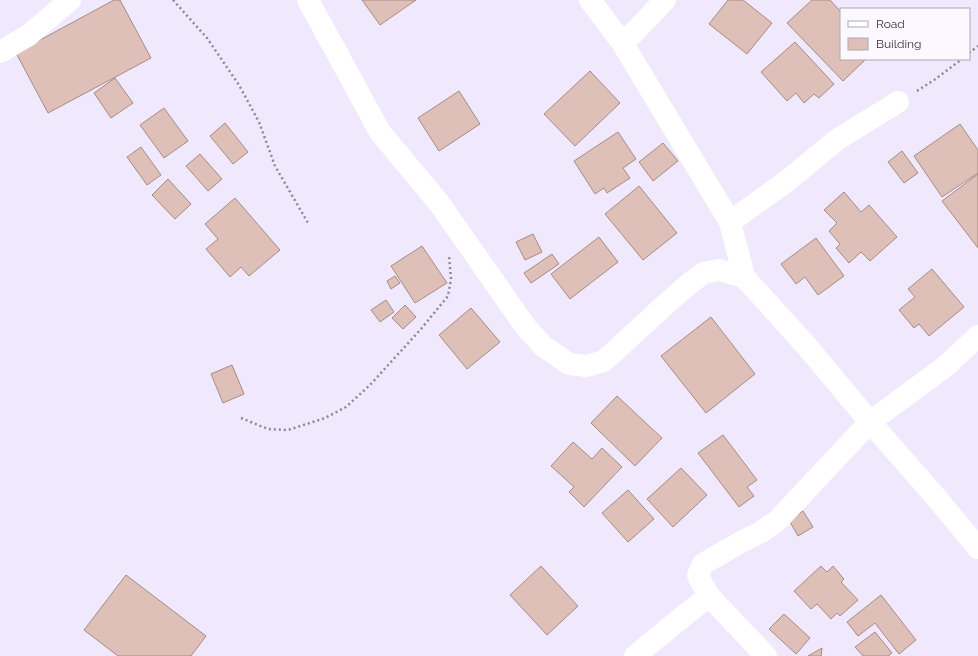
<svg xmlns="http://www.w3.org/2000/svg" width="978" height="656" font-family="Raleway,sans-serif">
<rect width="100%" height="100%" fill="#f0e9fe"/>
<path fill="#dfc0b8" stroke="#a78a82" d="M 114,0 L 120,0 L 151,58 L 48,113 L 16,53 Z
M 362,0 L 416,0 L 380,25 Z
M 728,0 L 743,0 L 772,23 L 747,54 L 709,24 Z
M 812,0 L 830,0 L 841,12 L 841,59 L 866,59 L 843,81 L 787,23 Z
M 795,42 L 834,84 L 819,98 L 814,94 L 804,103 L 796,93 L 787,101 L 761,72 Z
M 590,71 L 620,103 L 575,146 L 544,114 Z
M 115,78 L 133,103 L 111,118 L 94,93 Z
M 459,91 L 480,124 L 439,151 L 418,118 Z
M 164,108 L 188,141 L 164,158 L 140,125 Z
M 225,123 L 248,152 L 233,164 L 210,136 Z
M 960,124 L 978,150 L 978,173 L 942,197 L 914,156 Z
M 618,132 L 636,159 L 623,168 L 630,178 L 607,193 L 604,188 L 595,194 L 574,161 Z
M 663,143 L 678,161 L 653,181 L 639,162 Z
M 141,147 L 161,175 L 147,185 L 127,157 Z
M 902,151 L 918,173 L 904,183 L 888,162 Z
M 200,154 L 222,179 L 208,191 L 186,166 Z
M 978,174 L 978,248 L 942,201 Z
M 168,179 L 191,204 L 175,219 L 152,195 Z
M 639,186 L 677,233 L 643,260 L 605,214 Z
M 844,192 L 861,212 L 869,205 L 897,237 L 870,261 L 861,252 L 849,263 L 836,248 L 840,244 L 829,231 L 837,223 L 824,210 Z
M 235,198 L 280,250 L 249,276 L 241,267 L 230,277 L 206,249 L 218,239 L 205,224 Z
M 533,234 L 542,252 L 525,260 L 516,242 Z
M 599,237 L 618,262 L 570,299 L 551,274 Z
M 816,238 L 844,276 L 818,295 L 805,277 L 796,284 L 781,264 Z
M 422,246 L 447,283 L 415,303 L 391,266 Z
M 552,254 L 559,264 L 531,283 L 524,273 Z
M 932,269 L 964,307 L 929,336 L 919,324 L 914,328 L 899,310 L 915,297 L 908,289 Z
M 395,276 L 400,283 L 391,289 L 387,281 Z
M 386,300 L 394,312 L 380,322 L 371,310 Z
M 405,305 L 416,317 L 403,329 L 392,318 Z
M 471,308 L 500,342 L 467,369 L 439,335 Z
M 711,317 L 755,374 L 706,413 L 661,356 Z
M 232,365 L 244,394 L 223,403 L 211,374 Z
M 617,396 L 662,438 L 635,466 L 591,423 Z
M 723,435 L 757,480 L 747,487 L 754,496 L 739,507 L 698,453 Z
M 573,442 L 592,459 L 602,448 L 622,467 L 584,507 L 569,492 L 574,487 L 551,466 Z
M 681,468 L 707,495 L 673,527 L 647,499 Z
M 628,490 L 654,519 L 628,542 L 602,513 Z
M 803,511 L 813,527 L 798,536 L 789,520 Z
M 541,566 L 578,606 L 547,635 L 510,595 Z
M 821,566 L 827,572 L 833,566 L 844,579 L 841,582 L 858,600 L 840,616 L 837,613 L 831,619 L 817,604 L 811,609 L 794,591 Z
M 126,575 L 206,636 L 191,656 L 118,656 L 84,630 Z
M 881,595 L 916,640 L 899,654 L 875,623 L 858,636 L 847,622 Z
M 784,614 L 810,638 L 796,654 L 769,629 Z
M 875,632 L 892,653 L 888,656 L 863,656 L 855,647 Z
M 822,648 L 821,656 L 808,656 Z"/>
<g fill="none" stroke-linecap="round" stroke-linejoin="round">
<path stroke="#8c8695" stroke-width="2.5" stroke-dasharray="2 3" stroke-linecap="butt" d="M 173,0 L 207,38 L 239,85 L 259,122 L 275,166 L 308,223
M 969,53 L 978,46
M 917,91 L 934,80 L 962,59
M 241,418 L 268,429 L 288,430 L 325,418 L 346,407 L 370,385 L 421,329 L 448,296 L 451,279 L 449,256"/>
<path stroke="#fff" stroke-width="22" d="M 308,0 L 380,132 L 439,203 L 525,326 L 543,346 L 569,364 L 587,366 L 604,361 L 667,303 L 690,283 L 704,273 L 719,270 L 744,277
M 590,0 L 623,44 L 730,222 L 744,277 L 804,343 L 870,422 L 934,495 L 978,548
M 623,44 L 665,0
M 0,52 L 29,35 L 70,0
M 730,222 L 787,181 L 838,139 L 898,102
M 635,656 L 680,619 L 709,596
M 766,656 L 709,596 L 702,584 L 698,575 L 703,564 L 741,542 L 761,532 L 777,521 L 870,422 L 946,366 L 978,336"/>
</g>
<rect x="840" y="8" width="130" height="52" fill="#fbf9ff" stroke="#aca9b1"/>
<rect x="848" y="21" width="20" height="6" fill="#ffffff" stroke="#aca9b1"/>
<text x="876" y="28" font-size="12" fill="#36323c">Road</text>
<rect x="848" y="38" width="20" height="12" fill="#dfc0b8" stroke="#aca9b1"/>
<text x="876" y="48" font-size="12" fill="#36323c">Building</text>
</svg>
